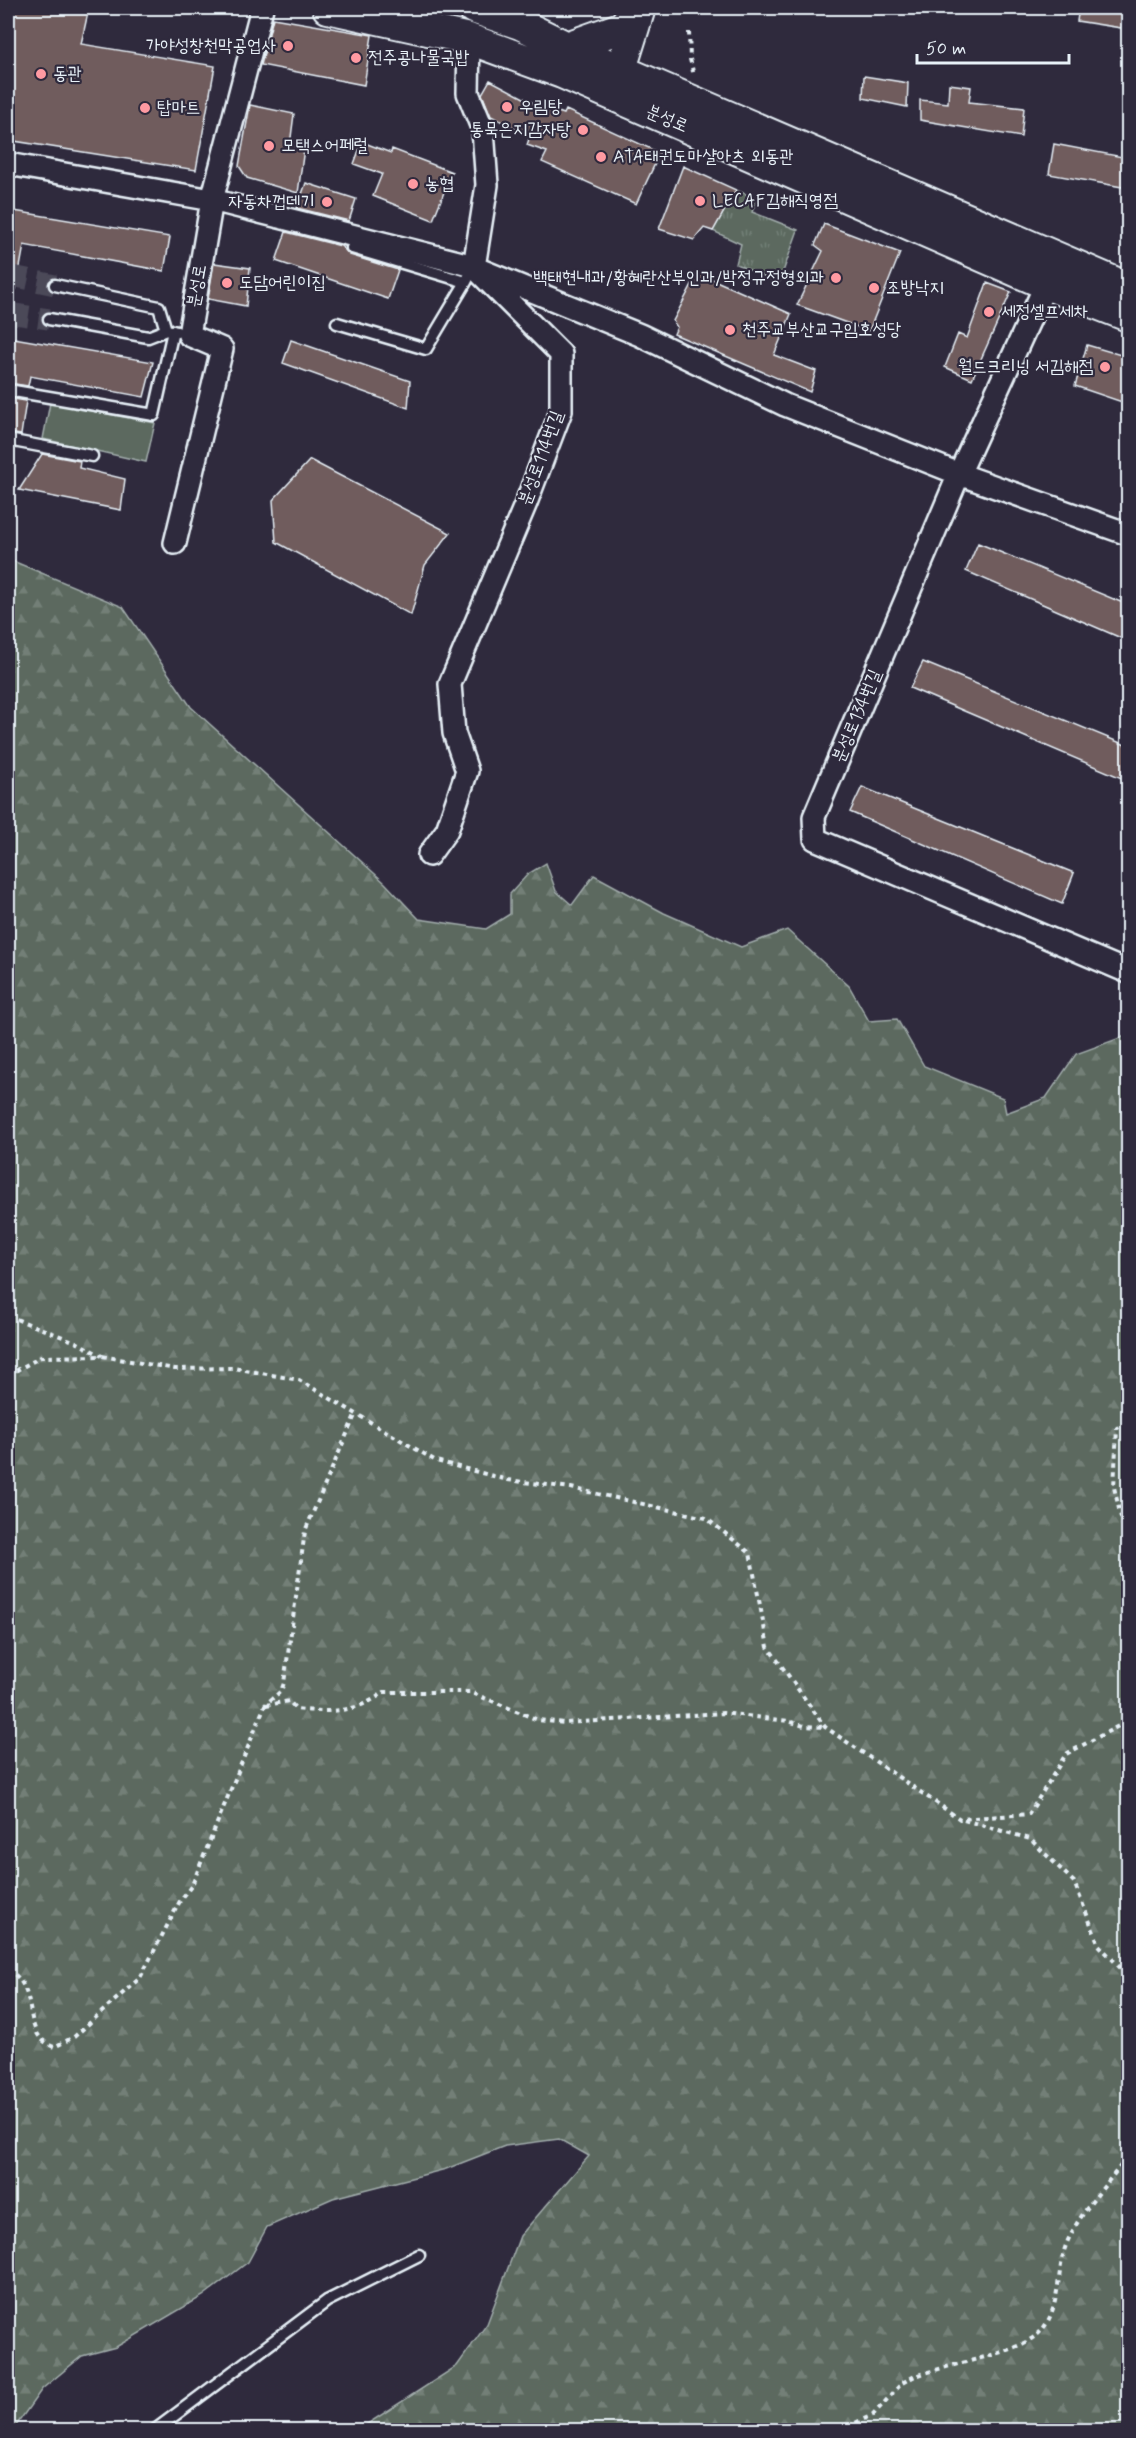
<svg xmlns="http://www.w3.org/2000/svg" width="1136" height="2438" font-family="Mynerve,'Poor Story',sans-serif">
<defs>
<pattern id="grass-tufts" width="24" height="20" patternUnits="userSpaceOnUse" patternTransform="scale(1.5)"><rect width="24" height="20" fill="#5b695f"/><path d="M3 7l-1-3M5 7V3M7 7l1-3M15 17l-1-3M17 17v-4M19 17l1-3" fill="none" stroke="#737f77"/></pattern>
<pattern id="forest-firs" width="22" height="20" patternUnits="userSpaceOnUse" patternTransform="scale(1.5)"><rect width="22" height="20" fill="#5b695f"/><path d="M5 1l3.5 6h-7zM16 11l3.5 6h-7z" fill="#737f77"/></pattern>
</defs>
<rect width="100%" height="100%" fill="#2f2a3d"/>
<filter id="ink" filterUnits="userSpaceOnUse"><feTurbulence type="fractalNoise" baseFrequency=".0167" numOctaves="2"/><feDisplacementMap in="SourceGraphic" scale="12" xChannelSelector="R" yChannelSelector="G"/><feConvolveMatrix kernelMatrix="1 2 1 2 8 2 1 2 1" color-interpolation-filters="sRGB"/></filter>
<g filter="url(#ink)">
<path fill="url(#grass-tufts)" stroke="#a2adac" stroke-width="1.5" d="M 736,190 L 757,199 L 752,212 L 798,230 L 779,283 L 736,264 L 741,244 L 713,231 Z"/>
<path fill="url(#forest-firs)" stroke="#a2adac" stroke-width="1.5" d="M 8,559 L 123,607 L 191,707 L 385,883 L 419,919 L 486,929 L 510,914 L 510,894 L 528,874 L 546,863 L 556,891 L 572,905 L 594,875 L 664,913 L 741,947 L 787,930 L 849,986 L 869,1021 L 897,1019 L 924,1066 L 1003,1098 L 1006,1113 L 1046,1098 L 1076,1054 L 1128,1035 L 1128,2430 L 358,2430 L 457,2366 L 487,2324 L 520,2236 L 589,2156 L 559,2139 L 505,2146 L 446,2169 L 333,2198 L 267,2227 L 248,2262 L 203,2296 L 116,2347 L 82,2356 L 42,2389 L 13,2430 L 8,2430 Z"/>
<path fill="#5b695f" stroke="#a2adac" stroke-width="1.5" d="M 50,403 L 155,423 L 146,462 L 43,439 Z"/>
<path fill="#705c5d" stroke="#e8f1f8" stroke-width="1.5" d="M 8,8 L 89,8 L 81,44 L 215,66 L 196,170 L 8,140 Z
M 1079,8 L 1128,8 L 1128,29 L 1077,21 Z
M 273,18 L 372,35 L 364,85 L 261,65 Z
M 864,76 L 908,83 L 907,107 L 863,98 Z
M 490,80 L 535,104 L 564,114 L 566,110 L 660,153 L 636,204 L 542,162 L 547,152 L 527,145 L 530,136 L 491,116 L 482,94 Z
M 949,84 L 971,87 L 969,102 L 1024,108 L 1021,137 L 920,120 L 920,100 L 948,103 Z
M 250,105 L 294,114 L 290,145 L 304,148 L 298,193 L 247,178 L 239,166 Z
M 362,142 L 391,153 L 392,149 L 452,172 L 433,220 L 373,196 L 382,174 L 354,164 Z
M 1054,144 L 1128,158 L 1128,188 L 1049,174 Z
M 683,166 L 736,190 L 713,231 L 704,228 L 694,240 L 659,229 Z
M 306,183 L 356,199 L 349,221 L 297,208 Z
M 8,210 L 170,237 L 164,271 L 24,245 L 16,289 L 8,288 Z
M 824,224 L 900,253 L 869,331 L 797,305 L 823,251 L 815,245 Z
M 286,232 L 341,246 L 350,255 L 398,270 L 388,299 L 276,261 Z
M 214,263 L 250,268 L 246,306 L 208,299 Z
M 698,273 L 791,314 L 774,355 L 816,371 L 810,392 L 674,334 L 677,327 L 673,321 Z
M 987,283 L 1011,292 L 972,379 L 945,367 L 958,334 L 967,338 Z
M 8,337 L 153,362 L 144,397 L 30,376 L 28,386 L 8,383 Z
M 291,340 L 410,381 L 408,408 L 283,363 Z
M 1087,345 L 1128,357 L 1128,404 L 1075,386 Z
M 8,398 L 26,401 L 21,435 L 8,433 Z
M 42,454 L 80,461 L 79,468 L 125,479 L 121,510 L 19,490 Z
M 310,460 L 450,533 L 425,565 L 411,615 L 276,542 L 273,500 Z
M 978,543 L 1128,605 L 1128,641 L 966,571 Z
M 923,662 L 1128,746 L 1128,766 L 1124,779 L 910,688 Z
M 862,787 L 1074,873 L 1062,904 L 850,812 Z"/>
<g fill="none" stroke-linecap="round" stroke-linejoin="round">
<path stroke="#4b4859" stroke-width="21" stroke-dasharray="21 10" stroke-linecap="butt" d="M 8,275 L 55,285
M 8,313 L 49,319"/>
<g stroke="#e8f1f8" stroke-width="15">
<path id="lane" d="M 352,248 L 466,282 L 468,278
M 55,285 L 159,307 L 166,330
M 49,319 L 148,337 L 166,330 L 177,332
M 337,323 L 426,349 L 466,282
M 8,390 L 154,415 L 173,331
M 8,440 L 92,456
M 155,2430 L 327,2301 L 419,2255"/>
</g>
<g stroke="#e8f1f8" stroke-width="26">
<path id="street" d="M 8,164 L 212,200 L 466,264 L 640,335 L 785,405 L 959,474 L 1128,534
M 1046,284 L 959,474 L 814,817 L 815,839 L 1128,972
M 175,543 L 222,349 L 189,335 L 212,200 L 262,8
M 429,855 L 447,830 L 467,771 L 454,733 L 450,684 L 526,503 L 561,411 L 561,354 L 474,267 L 487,185 L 483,130 L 468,93 L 469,39"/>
</g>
<g stroke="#e8f1f8" stroke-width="34">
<path id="secondary" d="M 328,8 L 469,39 L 562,73 L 1046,284 L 1128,316
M 473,8 L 520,24 L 567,47 L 1128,288
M 567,47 L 623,27 L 637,8
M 615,88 L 640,8"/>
</g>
<path stroke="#e8f1f8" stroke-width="4" stroke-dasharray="4.5 4.5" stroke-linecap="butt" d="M 689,32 L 690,59 L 694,76
M 8,1316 L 76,1342 L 102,1356
M 8,1375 L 41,1357 L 102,1356 L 175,1369 L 234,1368 L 299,1380 L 436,1461 L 508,1480 L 571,1488 L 706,1518 L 750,1553 L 768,1647 L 825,1727 L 960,1819 L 1029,1814 L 1066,1754 L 1128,1721
M 1128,1424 L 1117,1428 L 1114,1487 L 1128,1548
M 266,1705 L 289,1701 L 296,1709 C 328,1713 358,1713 384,1692 L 470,1692 L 538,1720 L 565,1723 L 723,1713 L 788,1721 L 804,1726 L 825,1727
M 964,1820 L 1030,1839 L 1074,1882 L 1099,1945 L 1128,1976
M 8,1969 C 43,1992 18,2033 54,2047 L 74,2037 L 140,1978 L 180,1901 L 192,1885 L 265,1705 L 281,1691 L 284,1683 L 305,1531 L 356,1413
M 839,2430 L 873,2415 L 902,2383 L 913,2377 C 945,2365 1005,2356 1031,2339 C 1060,2322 1056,2280 1064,2251 C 1075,2216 1107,2185 1128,2156"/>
<use href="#lane" stroke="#2f2a3d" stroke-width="10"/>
<use href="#street" stroke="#2f2a3d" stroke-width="21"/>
<use href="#secondary" stroke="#2f2a3d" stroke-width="30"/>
</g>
</g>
<g fill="#ff9aa2" stroke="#2f2a3d" stroke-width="2">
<circle cx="288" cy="46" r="6"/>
<circle cx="356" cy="58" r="6"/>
<circle cx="41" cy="74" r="6"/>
<circle cx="507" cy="107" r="6"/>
<circle cx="145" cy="108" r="6"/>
<circle cx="583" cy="130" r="6"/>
<circle cx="269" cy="146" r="6"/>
<circle cx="601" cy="157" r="6"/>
<circle cx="413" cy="184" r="6"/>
<circle cx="700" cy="201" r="6"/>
<circle cx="327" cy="202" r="6"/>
<circle cx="836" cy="278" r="6"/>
<circle cx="227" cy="283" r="6"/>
<circle cx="874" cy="288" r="6"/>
<circle cx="989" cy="312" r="6"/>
<circle cx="730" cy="330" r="6"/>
<circle cx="1105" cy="367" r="6"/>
</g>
<g text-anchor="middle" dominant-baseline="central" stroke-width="4.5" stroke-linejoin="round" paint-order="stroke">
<g font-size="18" fill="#e8f1f8" stroke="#2f2a3d" text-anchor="start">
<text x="276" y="46" text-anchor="end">가야성창천막공업사</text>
<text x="368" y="58">전주콩나물국밥</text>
<text x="53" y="74">동관</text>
<text x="519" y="107">우림탕</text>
<text x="157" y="108">탑마트</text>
<text x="571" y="130" text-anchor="end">통묵은지감자탕</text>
<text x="281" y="146">모택스어페럴</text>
<text x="613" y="157">ATA태권도마샬아츠 외동관</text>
<text x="425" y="184">농협</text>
<text x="712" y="201">LECAF김해직영점</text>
<text x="315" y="202" text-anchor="end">자동차껍데기</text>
<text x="824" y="278" text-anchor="end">백태현내과/황혜란산부인과/박정규정형외과</text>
<text x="239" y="283">도담어린이집</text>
<text x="886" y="288">조방낙지</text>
<text x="1001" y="312">세정셀프세차</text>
<text x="742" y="330">천주교부산교구임호성당</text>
<text x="1093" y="367" text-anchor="end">월드크리닝 서김해점</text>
</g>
<g font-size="18" fill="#e8f1f8" stroke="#2f2a3d">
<text transform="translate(667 119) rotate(23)">분성로</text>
<text transform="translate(197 286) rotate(-80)">분성로</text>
<text transform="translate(541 458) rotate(-70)">분성로114번길</text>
<text transform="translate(857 716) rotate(-67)">분성로134번길</text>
</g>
</g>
<rect width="1136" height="2438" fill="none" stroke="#2f2a3d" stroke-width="30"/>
<rect x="15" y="15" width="1106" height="2408" fill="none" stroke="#e8f1f8" stroke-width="2" filter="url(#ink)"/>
<path d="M917 54v9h152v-9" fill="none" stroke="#e8f1f8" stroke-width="3"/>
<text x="926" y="54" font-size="18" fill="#e8f1f8" stroke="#2f2a3d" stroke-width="4.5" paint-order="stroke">50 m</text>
</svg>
